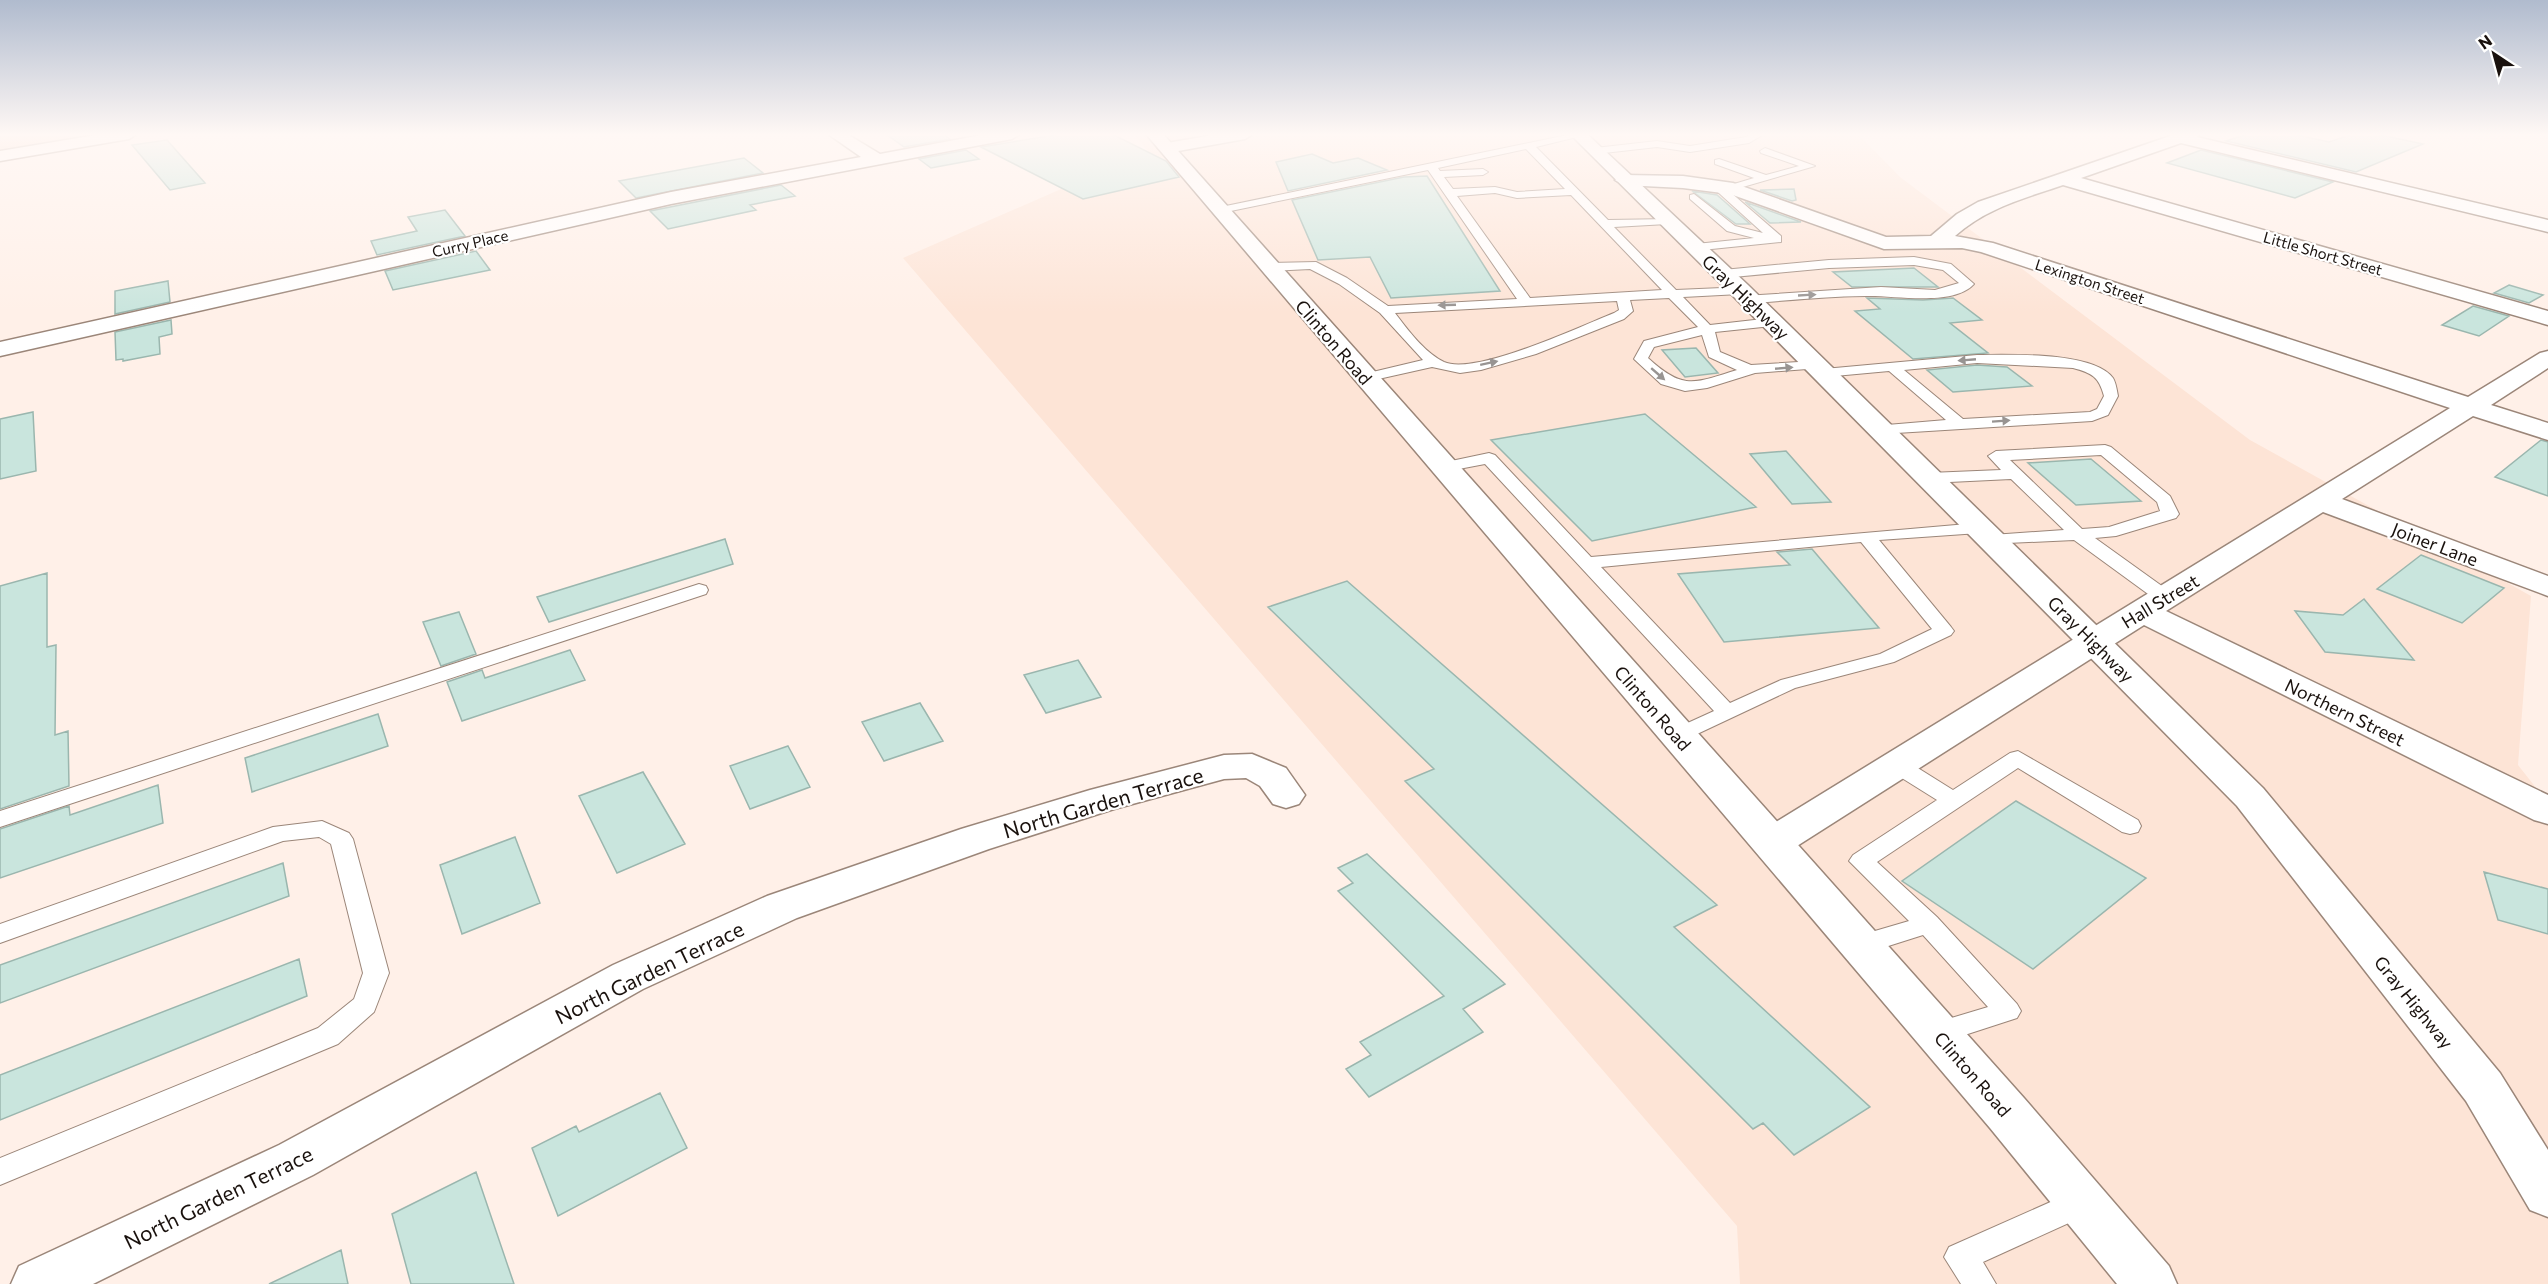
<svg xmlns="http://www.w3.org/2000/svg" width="2548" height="1284" font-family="Commissioner,sans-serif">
<rect width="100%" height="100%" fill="#fff0e8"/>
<path fill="#fde4d6" d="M 1133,134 L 1858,134 L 1900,177 L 2250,440 L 2531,596 L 2518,765 L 2548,803 L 2548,1284 L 1740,1284 L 1737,1226 L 903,258 L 1148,151 Z"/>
<path fill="#f7d6c3" d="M 0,134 L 113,134 L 0,154 Z"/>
<path fill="#c9e5dd" stroke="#9ab6ae" stroke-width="1.5" d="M 886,134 L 943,134 L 950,139 L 904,147 Z
M 1061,134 L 1112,134 L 1166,161 L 1179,177 L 1083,199 L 981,147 Z
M 2248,134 L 2293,134 L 2329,142 L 2353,134 L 2376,134 L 2423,144 L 2356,172 L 2226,141 Z
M 167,140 L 205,183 L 170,190 L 132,145 Z
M 966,150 L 979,159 L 931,168 L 919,159 Z
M 2201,150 L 2333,182 L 2295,198 L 2167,163 Z
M 1312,154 L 1333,163 L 1358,158 L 1387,170 L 1288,191 L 1276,162 Z
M 744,158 L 763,173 L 636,198 L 619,181 Z
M 1427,176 L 1500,291 L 1391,298 L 1370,257 L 1318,260 L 1292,200 L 1404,177 Z
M 781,185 L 795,196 L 750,205 L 756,210 L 668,229 L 650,211 Z
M 1794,189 L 1796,200 L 1792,201 L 1760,190 Z
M 1692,191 L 1717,195 L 1750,224 L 1736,224 Z
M 1745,202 L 1801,222 L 1770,223 Z
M 445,210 L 465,236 L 377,255 L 371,241 L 417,231 L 408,217 Z
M 476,251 L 490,270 L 393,290 L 385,271 Z
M 1914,268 L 1938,287 L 1852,287 L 1833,272 Z
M 168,281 L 170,302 L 115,314 L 115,291 Z
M 2509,285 L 2543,295 L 2529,303 L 2494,293 Z
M 1867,298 L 1923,300 L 1953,298 L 1982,320 L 1950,323 L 1988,353 L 1913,359 L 1855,311 L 1880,309 Z
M 2473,306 L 2509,316 L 2479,336 L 2442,325 Z
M 171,320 L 172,334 L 159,337 L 160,354 L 123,361 L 123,359 L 116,360 L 115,332 Z
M 1696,348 L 1718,373 L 1685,377 L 1662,350 Z
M 1977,365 L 2007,367 L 2032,386 L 1953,392 L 1927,370 Z
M 33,412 L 36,471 L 0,479 L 0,419 Z
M 1645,414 L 1756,507 L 1592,541 L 1491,440 Z
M 2541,440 L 2548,442 L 2548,496 L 2495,477 Z
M 1786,451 L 1831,502 L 1792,504 L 1750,454 Z
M 2091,459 L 2141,501 L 2076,505 L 2028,463 Z
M 725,539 L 733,564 L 549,622 L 537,597 Z
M 1812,549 L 1879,628 L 1724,642 L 1678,574 L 1790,565 L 1777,552 Z
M 2421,555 L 2504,588 L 2462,623 L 2377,589 Z
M 47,573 L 47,647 L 56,645 L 55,735 L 68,731 L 69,786 L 0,809 L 0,586 Z
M 1347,581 L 1717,905 L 1674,927 L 1870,1107 L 1794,1155 L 1763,1123 L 1753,1129 L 1405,781 L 1434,769 L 1268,607 Z
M 2364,599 L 2414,660 L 2325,652 L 2295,611 L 2343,615 Z
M 459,612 L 476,654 L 441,666 L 423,622 Z
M 570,650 L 585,680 L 462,721 L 447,682 L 482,670 L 485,678 Z
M 1078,660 L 1101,697 L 1046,713 L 1024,675 Z
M 920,703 L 943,741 L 884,761 L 862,722 Z
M 378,714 L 388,746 L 252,792 L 245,758 Z
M 788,746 L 810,787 L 750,809 L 730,766 Z
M 643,772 L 685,844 L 617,873 L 579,796 Z
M 158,785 L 163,823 L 0,878 L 0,829 L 69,806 L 70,815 Z
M 2016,801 L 2146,878 L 2033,969 L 1902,881 Z
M 515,837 L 540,903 L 462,934 L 440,865 Z
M 1367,854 L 1505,984 L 1463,1009 L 1483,1032 L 1369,1097 L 1346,1069 L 1371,1055 L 1360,1042 L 1444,996 L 1338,891 L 1353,883 L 1338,868 Z
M 283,863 L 289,896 L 0,1003 L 0,965 Z
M 2484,872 L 2548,889 L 2548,934 L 2498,920 Z
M 299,959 L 307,996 L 0,1120 L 0,1075 Z
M 660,1093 L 687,1148 L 558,1216 L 532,1148 L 576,1126 L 579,1132 Z
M 476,1172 L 514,1284 L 411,1284 L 392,1214 Z
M 341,1250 L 348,1284 L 269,1284 Z"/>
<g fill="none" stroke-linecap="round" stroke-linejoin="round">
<g stroke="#9b8679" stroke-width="2">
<path id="service" d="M 1572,134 L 1589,134 L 1536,147 L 1608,220 L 1671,219 L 1673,221 L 1667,224 L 1614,227 L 1676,290 L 1745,287 L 1745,293 L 1740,294 L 1683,297 L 1710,325 L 1772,318 L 1779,322 L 1772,326 L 1715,332 L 1720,352 L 1751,365 L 1815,361 L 1820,362 L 1820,368 L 1755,373 L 1707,388 L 1685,391 L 1661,384 L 1634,359 L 1644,341 L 1698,327 L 1669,298 L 1630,300 L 1633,311 L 1624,319 L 1536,354 L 1481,370 L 1460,373 L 1432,367 L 1365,382 L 1360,381 L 1358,378 L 1360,375 L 1423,360 L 1380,313 L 1339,284 L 1310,269 L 1270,271 L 1264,267 L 1270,263 L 1316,262 L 1347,278 L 1388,306 L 1517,299 L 1428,170 L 1221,213 L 1215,210 L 1221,207 ZM 1526,149 L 1565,189 L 1517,192 L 1495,187 L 1453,189 L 1444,177 L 1483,175 L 1488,172 L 1483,169 L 1440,171 L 1438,168 ZM 1495,193 L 1517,198 L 1571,195 L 1662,290 L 1530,298 L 1457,196 ZM 1617,301 L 1619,310 L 1614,313 C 1581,326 1475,376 1444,362 C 1424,352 1408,330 1395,313 ZM 1702,335 L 1709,357 L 1737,370 C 1694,383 1684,391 1648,358 L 1654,347 Z
M 1753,134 L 1764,134 L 1749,143 L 1690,152 L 1657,147 L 1595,154 L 1590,151 L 1595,148 L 1657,141 L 1690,146 L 1746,137 Z
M 1765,148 L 1815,166 L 1729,191 L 1781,236 L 1781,242 L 1692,251 L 1690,248 L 1696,244 L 1754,238 L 1727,231 L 1690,199 L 1690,195 L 1694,194 L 1735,226 L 1763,233 L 1709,184 L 1714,181 L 1724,187 L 1754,178 L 1715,164 L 1715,160 L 1719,159 L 1766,175 L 1799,166 L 1761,153 L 1760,151 Z
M 1914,257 L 1951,264 L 1974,284 C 1953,307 1894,295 1866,296 C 1827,296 1788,301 1749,303 L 1742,299 L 1744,296 L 1881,287 L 1935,290 L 1959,283 L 1943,270 L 1914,265 L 1829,268 L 1723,278 L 1717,274 L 1723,270 L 1829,260 Z
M 1977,355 C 2009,355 2093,351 2113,378 C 2116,383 2117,391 2118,396 L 2108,415 L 2092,421 L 1880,434 L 1875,432 L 1872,429 L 1875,426 L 1946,420 L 1889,371 L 1824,377 L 1817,373 L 1824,369 ZM 1977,363 L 2073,368 C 2092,373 2099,377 2104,396 L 2097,409 L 2090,412 L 1963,419 L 1904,370 Z
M 2105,445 L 2111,447 L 2170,496 L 2179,514 L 2176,518 L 2116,536 L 2095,538 L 2173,594 L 2175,598 L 2173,602 L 2159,602 L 2074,540 L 1986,544 L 1983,540 L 1992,535 L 2064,530 L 2011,479 L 1929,483 L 1921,478 L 1929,473 L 2001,470 L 1988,456 L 1996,451 ZM 2101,455 L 2157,502 L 2160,511 L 2109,527 L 2082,529 L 2010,460 Z
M 1489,453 L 1495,455 L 1591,557 L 1979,523 L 1988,528 L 1979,533 L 1879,540 L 1951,627 L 1954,631 L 1951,635 L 1894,662 L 1795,688 L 1678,743 L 1670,741 L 1667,736 L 1670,731 L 1714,711 L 1485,464 L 1443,472 L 1435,467 L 1437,464 ZM 1861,542 L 1932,629 L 1880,654 L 1781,680 L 1730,703 L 1601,567 Z
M 699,584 L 706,586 L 708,590 L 706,594 L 0,827 L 0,811 Z
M 2018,751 L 2138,820 L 2141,826 L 2138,832 L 2130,834 L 2122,832 L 2018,768 L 1877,862 L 1937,917 L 2017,1004 L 2021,1011 L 2017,1018 L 1937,1044 L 1928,1041 L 1924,1033 L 1928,1025 L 1988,1007 L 1923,935 L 1860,955 L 1851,952 L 1847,945 L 1851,938 L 1909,921 L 1849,861 L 1853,855 L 1937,800 L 1889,770 L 1886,765 L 1889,760 L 1897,758 L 1905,760 L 1953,790 L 2010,753 Z
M 322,821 L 349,833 L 353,839 L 389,973 L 374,1012 L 338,1044 L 0,1185 L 0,1158 L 318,1028 L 354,999 L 363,973 L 331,844 L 319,837 L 283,841 L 0,943 L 0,924 L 273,827 Z
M 2082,1188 L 2093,1192 L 2097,1202 L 2093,1212 L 1983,1262 L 1996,1284 L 1961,1284 L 1944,1257 L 1949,1247 Z"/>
</g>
<g stroke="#9b8679" stroke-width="3">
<path id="minor" d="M 102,134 L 137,134 L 129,139 L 0,161 L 0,151 Z
M 828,134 L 847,134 L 880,154 L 987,134 L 1020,134 L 1012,139 L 671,204 L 0,356 L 0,342 L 671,192 L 861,157 Z
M 1219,134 L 1253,134 L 1245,139 L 1167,153 L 1158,148 L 1167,143 Z
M 2176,134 L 2199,134 L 2197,137 L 2548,220 L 2548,232 L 2181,143 L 2081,178 L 2548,311 L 2548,325 L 2063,185 C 2025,198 1986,208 1955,236 L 1993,243 L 2468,397 L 2540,353 L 2548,351 L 2548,368 L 2491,405 L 2548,423 L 2548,440 L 2473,416 L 2342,499 L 2548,576 L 2548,596 L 2323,512 L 2166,611 L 2548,795 L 2548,824 L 2534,820 L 2144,625 L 1786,853 L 1772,857 L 1758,853 L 1752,843 L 1758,833 L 2450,408 L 1981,252 L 1962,248 L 1884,249 L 1730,194 L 1683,188 L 1624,185 L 1615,180 L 1624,175 L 1683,176 L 1733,183 L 1886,237 L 1931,236 L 1957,214 L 1978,202 Z
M 1252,754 L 1286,768 L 1305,795 L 1299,804 L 1286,808 L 1273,804 L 1260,786 L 1246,778 L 1224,779 L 1114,809 L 989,849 L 797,918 L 643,989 L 313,1175 L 93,1284 L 11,1284 L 19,1266 L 279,1145 L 613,965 L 767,896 L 961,829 L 1090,790 L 1224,755 Z"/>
</g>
<g stroke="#9b8679" stroke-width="3">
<path id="tertiary" d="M 1146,134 L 1163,134 L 2024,1098 L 2169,1266 L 2177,1284 L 2117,1284 L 1990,1128 Z"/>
</g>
<g stroke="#9b8679" stroke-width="3">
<path id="trunk" d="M 1570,134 L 1587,134 L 1748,285 L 2263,788 L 2500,1073 L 2548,1150 L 2548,1217 L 2530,1210 L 2466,1101 L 2237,806 L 1732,295 Z"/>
</g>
<use href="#service" fill="#fff" fill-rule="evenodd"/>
<use href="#minor" fill="#fff" fill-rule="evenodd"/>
<use href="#tertiary" fill="#fff" fill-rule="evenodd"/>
<use href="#trunk" fill="#fff" fill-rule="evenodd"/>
</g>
<defs><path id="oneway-solid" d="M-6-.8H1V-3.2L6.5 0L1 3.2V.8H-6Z" transform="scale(1.5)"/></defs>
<g fill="#989492">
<use href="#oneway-solid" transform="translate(1807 295) rotate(-3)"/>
<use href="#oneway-solid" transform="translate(1447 305) rotate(178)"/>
<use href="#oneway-solid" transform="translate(1967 360) rotate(175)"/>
<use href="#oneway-solid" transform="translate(1489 363) rotate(-12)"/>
<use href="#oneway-solid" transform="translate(1784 368) rotate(-5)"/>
<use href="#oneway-solid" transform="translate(1658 374) rotate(41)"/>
<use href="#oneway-solid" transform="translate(2001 421) rotate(-4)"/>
</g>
<linearGradient id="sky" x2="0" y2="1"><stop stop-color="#b0bbce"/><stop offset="0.43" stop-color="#fff8f5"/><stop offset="1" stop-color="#fff8f5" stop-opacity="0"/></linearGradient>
<rect width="2548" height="313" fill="url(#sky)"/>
<g text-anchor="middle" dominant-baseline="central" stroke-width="4.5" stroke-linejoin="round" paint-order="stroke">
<g font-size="15" fill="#19110d" stroke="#fff">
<text transform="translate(470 243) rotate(-13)">Curry Place</text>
<text transform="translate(2323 253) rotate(16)">Little Short Street</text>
<text transform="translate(2090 281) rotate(18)">Lexington Street</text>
</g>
<g font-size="18" fill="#19110d" stroke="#fff">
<text transform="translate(1746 297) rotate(44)">Gray Highway</text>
<text transform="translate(1334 342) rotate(49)">Clinton Road</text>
<text transform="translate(2435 544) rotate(21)">Joiner Lane</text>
<text transform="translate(2160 601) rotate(-31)">Hall Street</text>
<text transform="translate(2091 639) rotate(45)">Gray Highway</text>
<text transform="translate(1653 708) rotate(49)">Clinton Road</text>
<text transform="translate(2345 712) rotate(26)">Northern Street</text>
<text transform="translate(2414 1002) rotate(51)">Gray Highway</text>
<text transform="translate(1973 1074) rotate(49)">Clinton Road</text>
</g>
<g font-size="21" fill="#19110d" stroke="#fff">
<text transform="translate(1103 802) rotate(-16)">North Garden Terrace</text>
<text transform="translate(649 972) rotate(-26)">North Garden Terrace</text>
<text transform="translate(218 1197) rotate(-26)">North Garden Terrace</text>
</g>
</g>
<g transform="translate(2494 54) rotate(324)" stroke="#ffffff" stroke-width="4.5" paint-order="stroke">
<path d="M0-4.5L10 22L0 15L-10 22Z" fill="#19110d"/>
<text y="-9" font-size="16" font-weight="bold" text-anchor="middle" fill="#19110d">N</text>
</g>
</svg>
